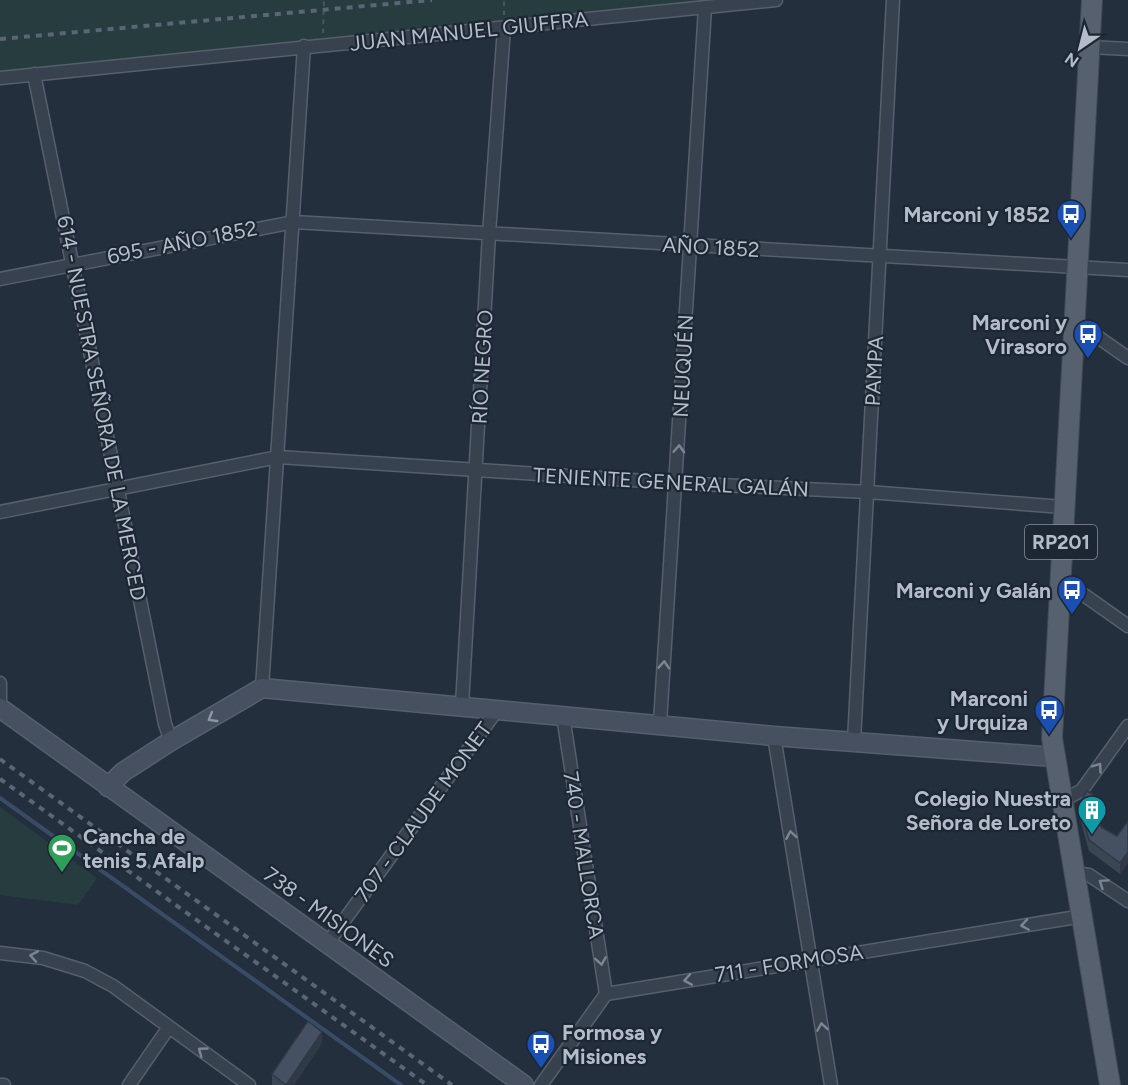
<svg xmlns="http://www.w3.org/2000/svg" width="1128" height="1085" font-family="Figtree,sans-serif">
<rect width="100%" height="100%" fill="#242f3e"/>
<path fill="#263c3f" d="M 0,0 L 776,0 L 0,78 Z
M 0,807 L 97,878 L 78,905 L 0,895 Z"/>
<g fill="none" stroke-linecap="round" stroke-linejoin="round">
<path stroke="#394c67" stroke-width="4" d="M 0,798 L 401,1085"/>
<g stroke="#565f6c" stroke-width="15">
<path id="street" d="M 1090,47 L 1128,49
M 34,74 L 165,724 L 171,741
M 0,78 L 776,0
M 0,279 L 294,222 L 1128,270
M 1074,326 L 1095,335 L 1128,358
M 0,512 L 278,457 L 677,483 L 868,492 L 1063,507
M 1059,588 L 1084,595 L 1128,626
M 0,683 L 0,705
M 262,688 L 304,46
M 462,705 L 489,234 L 504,28
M 563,716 L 606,994
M 660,723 L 705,8
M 774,736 L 831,1085
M 854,741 L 893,0
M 1062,801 L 1082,790 L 1128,726
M 1075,873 L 1089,875 L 1128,901
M 327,944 L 497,710
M 0,953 L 43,958 L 85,971 L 113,986 L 249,1085
M 0,1085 L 4,1085
M 129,1085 L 169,1027
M 541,1085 L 606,994 L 1083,916"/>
</g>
<g stroke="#565f6c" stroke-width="21">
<path id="secondary" d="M 0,708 L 524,1085
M 108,787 L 123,772 L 171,741 L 262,688 L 774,736 L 1054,757"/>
</g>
<g stroke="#414a57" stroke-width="22">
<path id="primary" d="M 1092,0 L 1052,738 L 1110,1085"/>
</g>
<path stroke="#44595c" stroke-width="2" stroke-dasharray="4.5 4.5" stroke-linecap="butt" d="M 504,15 L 504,0
M 323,33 L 324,0"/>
<use href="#street" stroke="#38414e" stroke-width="12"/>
<use href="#secondary" stroke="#465061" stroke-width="18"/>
<use href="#primary" stroke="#56606e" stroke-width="20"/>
<path stroke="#5a6575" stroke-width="4" stroke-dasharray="6 6" stroke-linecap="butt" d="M 0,39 L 432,0
M 0,759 L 452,1085
M 0,779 L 427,1085"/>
</g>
<path fill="#3b4654" d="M 1079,804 L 1099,809 L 1098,811 L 1101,827 L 1117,836 L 1128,821 L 1128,863 L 1120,874 L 1089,851 L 1079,815 Z
M 322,1043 L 294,1085 L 272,1085 L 272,1074 Z"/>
<path fill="#303945" d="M 1099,798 L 1099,809 L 1096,814 L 1096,803 Z
M 1128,852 L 1128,863 L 1120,874 L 1120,863 Z
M 322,1032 L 322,1043 L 294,1085 L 286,1085 Z"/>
<path fill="#455162" stroke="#303945" stroke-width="1.5" d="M 1087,791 L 1099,798 L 1096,803 L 1101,827 L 1117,836 L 1128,821 L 1128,852 L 1120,863 L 1089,840 L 1079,804 Z
M 308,1021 L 322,1032 L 286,1085 L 272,1074 Z"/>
<defs><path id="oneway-chevron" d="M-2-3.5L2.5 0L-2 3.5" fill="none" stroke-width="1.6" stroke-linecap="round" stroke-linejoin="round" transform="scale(1.5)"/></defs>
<g stroke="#7c8592">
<use href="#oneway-chevron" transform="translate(679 449) rotate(-87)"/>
<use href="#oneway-chevron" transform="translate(664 665) rotate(-86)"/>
<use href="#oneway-chevron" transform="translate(1098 767) rotate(-54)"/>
<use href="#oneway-chevron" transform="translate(791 835) rotate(-100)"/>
<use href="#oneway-chevron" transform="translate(1103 883) rotate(-146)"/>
<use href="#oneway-chevron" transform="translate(1025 925) rotate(171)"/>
<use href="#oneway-chevron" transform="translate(34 956) rotate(-170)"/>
<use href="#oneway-chevron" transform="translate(601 961) rotate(81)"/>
<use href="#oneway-chevron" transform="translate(688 980) rotate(170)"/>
<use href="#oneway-chevron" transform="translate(822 1027) rotate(-99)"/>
<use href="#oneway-chevron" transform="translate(202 1051) rotate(-144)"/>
</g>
<use stroke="#8e96a5" href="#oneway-chevron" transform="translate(212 718) rotate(150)"/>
<defs>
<g id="bus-pin" transform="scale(1.5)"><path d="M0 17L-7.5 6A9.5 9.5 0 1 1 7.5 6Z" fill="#1a4fb4" stroke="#1d2633"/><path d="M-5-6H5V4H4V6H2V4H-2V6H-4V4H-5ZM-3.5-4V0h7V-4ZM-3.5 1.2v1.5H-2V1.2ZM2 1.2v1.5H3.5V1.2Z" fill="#fff"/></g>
<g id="building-pin" transform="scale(1.5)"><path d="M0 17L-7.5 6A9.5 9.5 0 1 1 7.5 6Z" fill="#0f9aa8" stroke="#1d2633"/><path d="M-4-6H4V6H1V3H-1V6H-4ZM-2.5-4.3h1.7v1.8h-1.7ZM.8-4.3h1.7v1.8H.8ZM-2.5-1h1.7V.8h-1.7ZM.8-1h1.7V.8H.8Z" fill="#fff"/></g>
<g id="stadium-pin" transform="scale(1.5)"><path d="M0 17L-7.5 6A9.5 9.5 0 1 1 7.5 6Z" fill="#2e9e5b" stroke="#1d2633"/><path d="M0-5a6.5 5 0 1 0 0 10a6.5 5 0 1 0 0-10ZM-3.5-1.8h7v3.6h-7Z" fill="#fff"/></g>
</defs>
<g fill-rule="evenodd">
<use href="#bus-pin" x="1071" y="214"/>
<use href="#bus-pin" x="1088" y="334"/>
<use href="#bus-pin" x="1072" y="590"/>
<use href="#bus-pin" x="1049" y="710"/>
<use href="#building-pin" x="1092" y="810"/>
<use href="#stadium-pin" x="62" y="848"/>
<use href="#bus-pin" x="541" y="1044"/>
</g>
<g text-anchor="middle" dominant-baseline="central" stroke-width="4.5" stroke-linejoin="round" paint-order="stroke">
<rect fill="#1d2633" stroke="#878f9c" stroke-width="1.5" x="1025" y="525" width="72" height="34" rx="4.5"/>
<g font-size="20" font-weight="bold" fill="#b4bcc9">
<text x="1061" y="542">RP201</text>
</g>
<g font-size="21" fill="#b4bcc9" stroke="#1d2633">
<text transform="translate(469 31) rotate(-6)">JUAN MANUEL GIUFFRA</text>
<text transform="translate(182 242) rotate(-11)">695 - AÑO 1852</text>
<text transform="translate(711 247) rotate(3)">AÑO 1852</text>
<text transform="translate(683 366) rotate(-87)">NEUQUÉN</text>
<text transform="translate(482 367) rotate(-87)">RÍO NEGRO</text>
<text transform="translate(874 371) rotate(-87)">PAMPA</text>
<text transform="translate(102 408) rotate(79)">614 - NUESTRA SEÑORA DE LA MERCED</text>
<text transform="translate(671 482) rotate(3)">TENIENTE GENERAL GALÁN</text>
<text transform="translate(423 812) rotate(-54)">707 - CLAUDE MONET</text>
<text transform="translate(584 855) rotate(81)">740 - MALLORCA</text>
<text transform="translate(329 917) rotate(36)">738 - MISIONES</text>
<text transform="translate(789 963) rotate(-9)">711 - FORMOSA</text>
</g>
<g font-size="21" font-weight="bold" fill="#b4bcc9" stroke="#1d2633" text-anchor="end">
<text x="1050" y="214">Marconi y 1852</text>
<text x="1067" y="322">Marconi y<tspan x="1067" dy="24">Virasoro</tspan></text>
<text x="1051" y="590">Marconi y Galán</text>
<text x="1028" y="698">Marconi<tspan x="1028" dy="24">y Urquiza</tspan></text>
<text x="1071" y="798">Colegio Nuestra<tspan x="1071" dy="24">Señora de Loreto</tspan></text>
<text x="83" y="836" text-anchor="start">Cancha de<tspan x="83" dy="24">tenis 5 Afalp</tspan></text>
<text x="562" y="1032" text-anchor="start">Formosa y<tspan x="562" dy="24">Misiones</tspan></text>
</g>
</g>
<g transform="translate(1080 48) rotate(215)" stroke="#1d2633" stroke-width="4.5" paint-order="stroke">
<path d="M0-4.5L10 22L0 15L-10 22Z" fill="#b4bcc9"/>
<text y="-9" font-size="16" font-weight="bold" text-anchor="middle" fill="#b4bcc9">N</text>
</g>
</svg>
